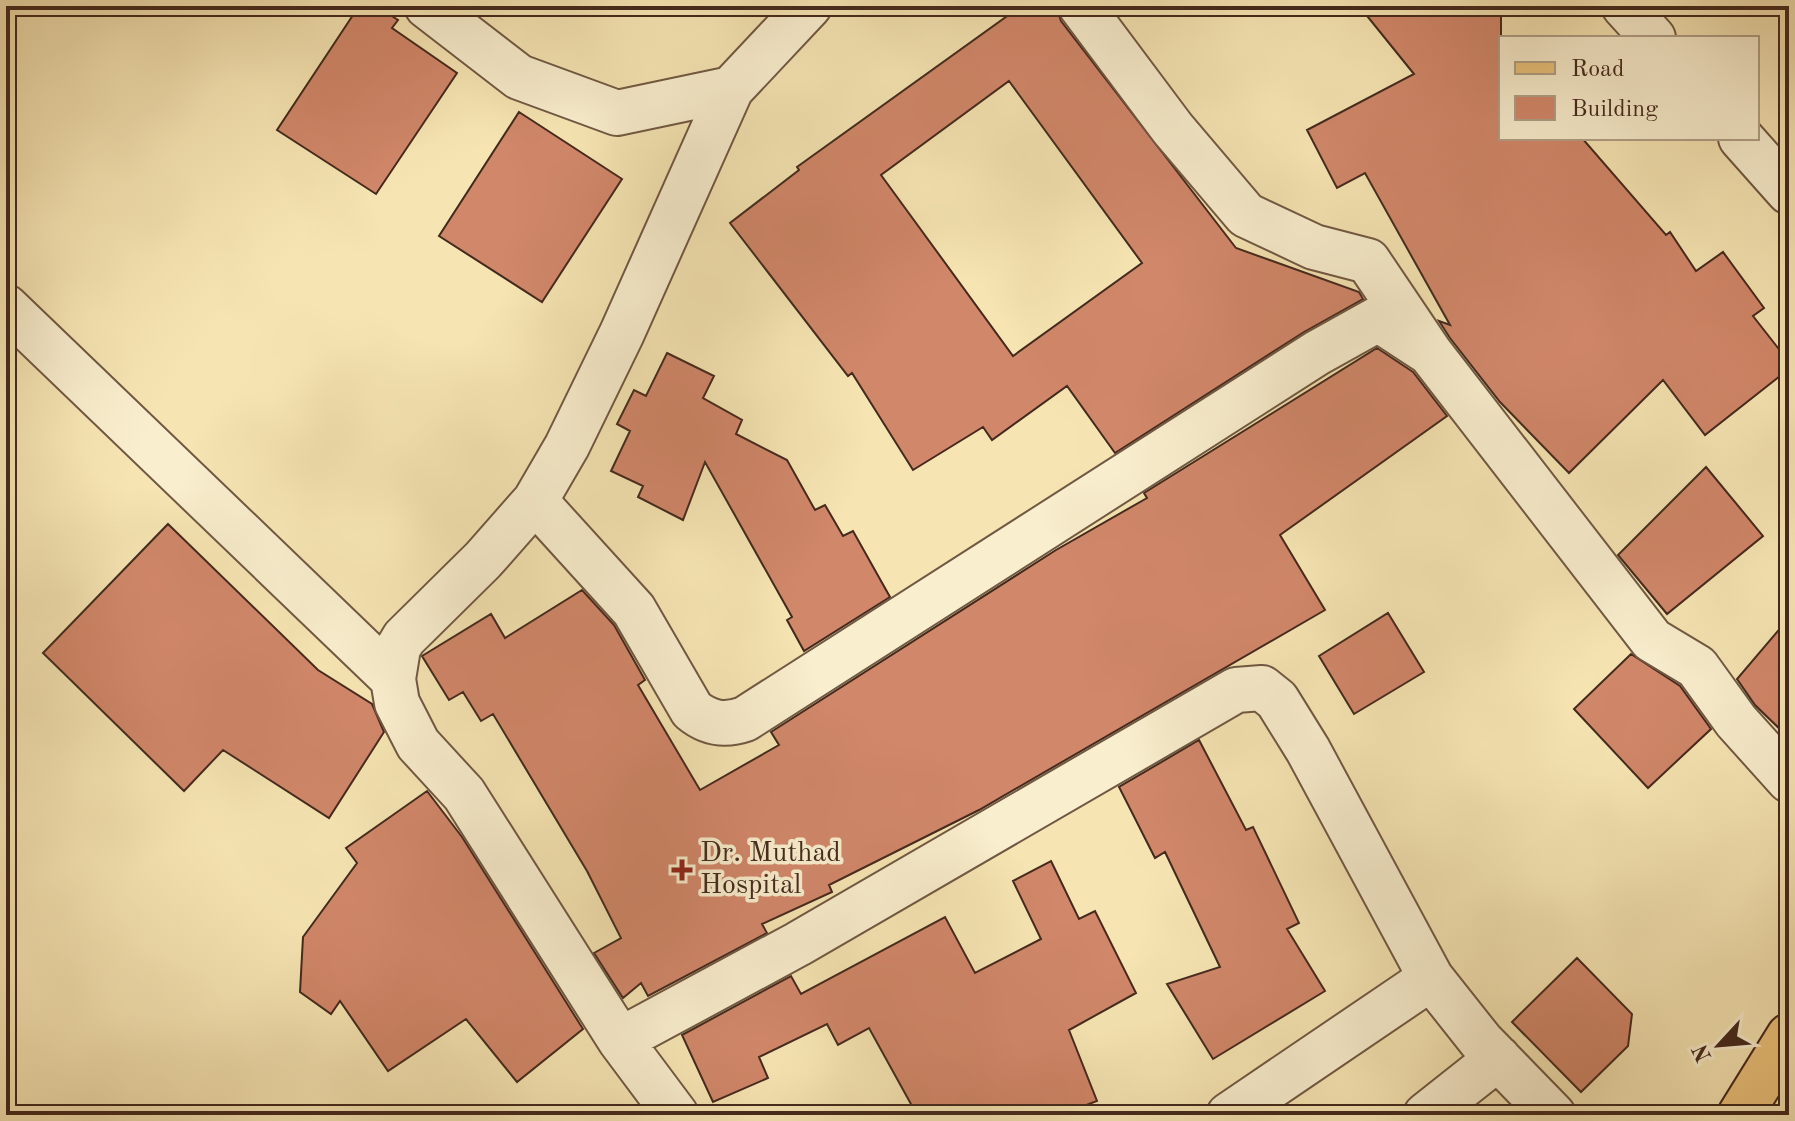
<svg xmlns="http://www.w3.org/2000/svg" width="1795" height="1121" font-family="'Old Standard TT',serif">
<rect width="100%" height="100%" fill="#f6e5b3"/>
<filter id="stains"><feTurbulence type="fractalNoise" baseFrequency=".0025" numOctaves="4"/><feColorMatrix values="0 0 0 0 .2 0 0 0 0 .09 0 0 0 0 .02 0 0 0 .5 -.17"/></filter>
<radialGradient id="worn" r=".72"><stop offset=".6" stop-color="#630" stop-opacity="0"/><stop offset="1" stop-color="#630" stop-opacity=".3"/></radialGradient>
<path fill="#d1876a" stroke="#44291d" stroke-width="2" fill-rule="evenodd" d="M 359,6 L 376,6 L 398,20 L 392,28 L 457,73 L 376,194 L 277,130 Z
M 1021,6 L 1056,6 L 1061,21 L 1236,248 L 1359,292 L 1363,299 L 1304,332 L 1115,453 L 1067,386 L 992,440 L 983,427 L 913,470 L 852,373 L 848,376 L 730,223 L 799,170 L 797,167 ZM 1009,81 L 1142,263 L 1013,356 L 881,175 Z
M 1359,6 L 1501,6 L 1501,138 L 1582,138 L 1666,235 L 1670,232 L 1696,271 L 1723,252 L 1764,308 L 1753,316 L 1789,362 L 1789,369 L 1705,435 L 1663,380 L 1569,473 L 1500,402 L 1450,338 L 1439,321 L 1450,325 L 1365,173 L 1337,188 L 1307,130 L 1414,74 Z
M 519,112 L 622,179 L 542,302 L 439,236 Z
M 1377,348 L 1413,372 L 1447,416 L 1280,535 L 1325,610 L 979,810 L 829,885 L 832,892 L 762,924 L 767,933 L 648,996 L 641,983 L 623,998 L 594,953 L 621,938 L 587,871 L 493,714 L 481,721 L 463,692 L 449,700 L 422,656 L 491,614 L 505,638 L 582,590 L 614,625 L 645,680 L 638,685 L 700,790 L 779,745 L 771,732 L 1056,550 L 1147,498 L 1144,493 Z
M 667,353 L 714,376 L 703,398 L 742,420 L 736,434 L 787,460 L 815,510 L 825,505 L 843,536 L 853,531 L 890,597 L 804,651 L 787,620 L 792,617 L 705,462 L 683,520 L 638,497 L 643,486 L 611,471 L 630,431 L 617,424 L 634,390 L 646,396 Z
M 1706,467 L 1763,536 L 1667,614 L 1618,555 Z
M 168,524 L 318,670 L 372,704 L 384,732 L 329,818 L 223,750 L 184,791 L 43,653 Z
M 1388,613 L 1424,672 L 1354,714 L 1319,656 Z
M 1789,618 L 1789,738 L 1755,705 L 1737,679 Z
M 1631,654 L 1680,686 L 1711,729 L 1648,788 L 1574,709 Z
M 1199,740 L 1246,830 L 1253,827 L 1299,923 L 1287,929 L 1325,991 L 1213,1059 L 1167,984 L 1220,967 L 1165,852 L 1155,858 L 1119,787 Z
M 427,791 L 462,837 L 583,1029 L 517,1082 L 466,1019 L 388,1071 L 340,1001 L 331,1014 L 300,992 L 303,937 L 357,863 L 346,848 Z
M 1051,861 L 1079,919 L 1095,911 L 1136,993 L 1069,1030 L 1097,1101 L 1060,1115 L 917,1115 L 869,1028 L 838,1045 L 827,1024 L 759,1057 L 768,1078 L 713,1102 L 682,1035 L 791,976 L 801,994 L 945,917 L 975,973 L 1041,939 L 1013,881 Z
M 1577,958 L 1632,1014 L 1628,1046 L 1581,1092 L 1512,1022 Z"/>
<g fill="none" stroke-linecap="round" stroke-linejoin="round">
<g stroke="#705842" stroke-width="48">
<path id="minor" d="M 427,6 L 519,77 L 617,113 L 731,89 L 809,6
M 1081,6 L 1173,129 L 1246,215 L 1314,247 L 1368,261 L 1430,353 L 1652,640 L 1697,667 L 1736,721 L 1789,780
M 1624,6 L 1653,38
M 1741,138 L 1789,192
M 6,307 L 393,679
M 535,501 L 634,610 L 692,710 C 709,724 725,726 745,719 L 1317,353 L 1378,319 L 1430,353
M 620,1040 L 798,944 L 1236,690 L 1262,688 L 1277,700 L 1308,750 L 1431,978 L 1481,1041 L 1553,1115
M 676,1115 L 620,1040 L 464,794 L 418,744 L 397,703 L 393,679 L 398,648 L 404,638 L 483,560 L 535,501 L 567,446 L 622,333 L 731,89
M 1229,1115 L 1431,978
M 1426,1115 L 1498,1058"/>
</g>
<g stroke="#44291d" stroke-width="48">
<path id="major" d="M 1740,1115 L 1789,1036"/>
</g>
<use href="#minor" stroke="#f9eece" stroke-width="44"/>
<use href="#major" stroke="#ebc27a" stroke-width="44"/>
</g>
<path fill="#8f2418" stroke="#f9eece" stroke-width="3" d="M678 858h8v8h8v8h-8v8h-8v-8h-8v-8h8z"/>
<g text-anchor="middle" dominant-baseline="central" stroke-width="7" stroke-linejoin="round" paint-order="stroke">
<g font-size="28" fill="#44291d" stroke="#f9eece" text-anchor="start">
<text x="700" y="854">Dr. Muthad<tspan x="700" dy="32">Hospital</tspan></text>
</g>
</g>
<rect width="1795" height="1121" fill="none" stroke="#f6e5b3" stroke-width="32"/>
<rect x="8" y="8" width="1779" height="1105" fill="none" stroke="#44291d" stroke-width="4"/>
<rect x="16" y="16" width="1763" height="1089" fill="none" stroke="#44291d" stroke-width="2"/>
<rect x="1499" y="36" width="260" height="104" fill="#f9eece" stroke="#b19f87" stroke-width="2"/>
<rect x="1515" y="62" width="40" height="12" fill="#ebc27a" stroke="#b19f87" stroke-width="2"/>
<text x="1571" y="76" font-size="24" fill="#44291d">Road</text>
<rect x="1515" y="96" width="40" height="24" fill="#d1876a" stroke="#b19f87" stroke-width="2"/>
<text x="1571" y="116" font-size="24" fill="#44291d">Building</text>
<g transform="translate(1719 1045) rotate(244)" stroke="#f9eece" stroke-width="6" paint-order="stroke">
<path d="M0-6L14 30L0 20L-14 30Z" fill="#44291d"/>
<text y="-12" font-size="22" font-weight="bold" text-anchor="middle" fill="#44291d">N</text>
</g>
<rect width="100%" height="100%" filter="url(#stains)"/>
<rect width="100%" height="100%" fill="url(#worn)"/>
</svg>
